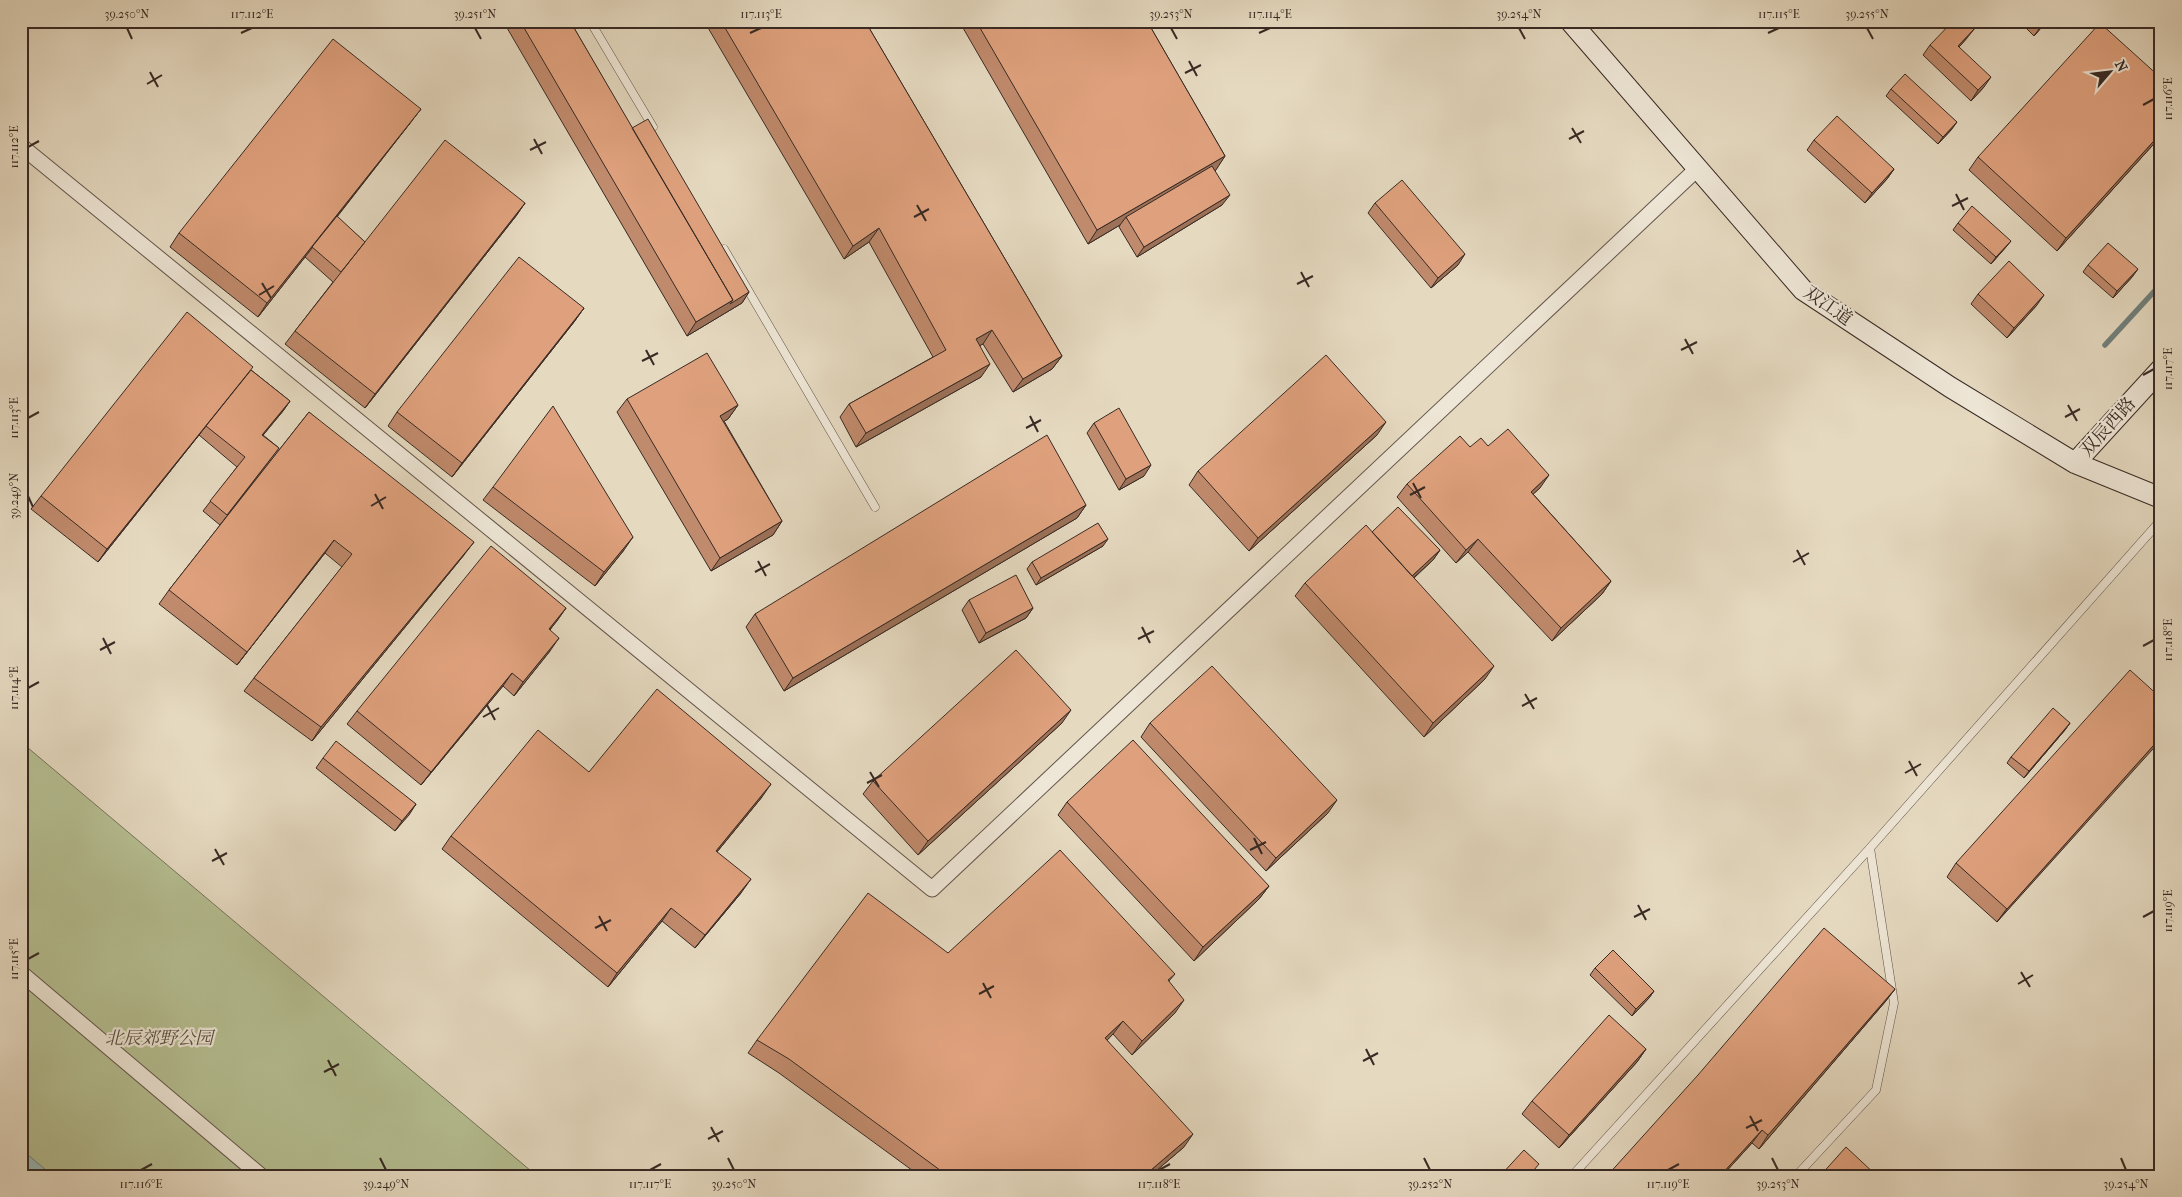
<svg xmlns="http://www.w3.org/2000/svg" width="2182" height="1197" font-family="'IM FELL French Canon','Noto Serif SC',serif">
<rect width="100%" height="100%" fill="#e5d9c0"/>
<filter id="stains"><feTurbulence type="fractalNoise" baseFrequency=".004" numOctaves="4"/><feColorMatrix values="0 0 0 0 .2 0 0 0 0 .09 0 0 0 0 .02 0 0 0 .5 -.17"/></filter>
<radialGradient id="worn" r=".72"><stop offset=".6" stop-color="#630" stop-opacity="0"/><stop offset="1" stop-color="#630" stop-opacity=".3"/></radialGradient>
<path fill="#b5bf92" stroke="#76745b" d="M 21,742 L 537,1176 L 21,1176 Z"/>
<path fill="#96b9b8" stroke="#70807d" d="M 21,1149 L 53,1176 L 21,1176 Z"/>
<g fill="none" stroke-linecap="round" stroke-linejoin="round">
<path stroke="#70807d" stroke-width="5.5" d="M 2105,345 L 2161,284"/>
<g stroke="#63564b" stroke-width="9">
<path id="lane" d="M 590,21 L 653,127
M 724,249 L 875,507
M 1572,1176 L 1870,848 L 2161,520
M 1796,1176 L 1876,1090 L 1894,1003 L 1870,848"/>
</g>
<g stroke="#63564b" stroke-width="17">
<path id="street" d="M 21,146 L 932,889 L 1698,168
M 21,973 L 261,1176"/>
</g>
<g stroke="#382a24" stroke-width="22">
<path id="secondary" d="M 1570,21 L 1803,290 L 1950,387 L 2075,463 L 2161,498
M 2075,463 L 2161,369"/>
</g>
<use href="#lane" stroke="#eee6d6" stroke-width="8"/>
<use href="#street" stroke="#eee6d6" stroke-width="15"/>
<use href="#secondary" stroke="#eee6d6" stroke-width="20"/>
</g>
<path fill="#c08a6c" stroke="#382a24" d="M 503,21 L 570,21 L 632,128 L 749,292 L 742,303 L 687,336 Z
M 704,21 L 865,21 L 1062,356 L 1052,369 L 1013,392 L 983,344 L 980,345 L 981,377 L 856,447 L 840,417 L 849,404 L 933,357 L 869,242 L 844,259 Z
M 959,21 L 1147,21 L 1225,156 L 1215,170 L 1222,205 L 1137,257 L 1119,227 L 1120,225 L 1088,244 Z
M 1969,21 L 1982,21 L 1976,28 Z
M 2019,21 L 2047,21 L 2034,36 Z
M 1967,38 L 1959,47 L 1984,87 L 1971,101 L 1923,55 L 1930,45 Z
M 1891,89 L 1952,129 L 1938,144 L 1886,96 Z
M 411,122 L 337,217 L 365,242 L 525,203 L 516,216 L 365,408 L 285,344 L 295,331 L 333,282 L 305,257 L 258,317 L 170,247 L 179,233 Z
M 2161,136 L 2057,251 L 1969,170 L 1978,157 Z
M 1814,140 L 1894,169 L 1887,179 L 1865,203 L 1807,150 Z
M 1375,203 L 1458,265 L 1431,288 L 1368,213 Z
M 1958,223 L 2006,247 L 1991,264 L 1953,230 Z
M 2088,265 L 2133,276 L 2113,298 L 2083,272 Z
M 1978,294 L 2037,305 L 2007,338 L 1971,304 Z
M 584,308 L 574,322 L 452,477 L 388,426 L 397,412 Z
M 251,370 L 290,401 L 283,411 L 263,435 L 279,448 L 220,525 L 203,511 L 237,467 L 199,435 L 98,562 L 31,509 L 41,496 Z
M 627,399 L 738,405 L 728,419 L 724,421 L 782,521 L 773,535 L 711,571 L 617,412 Z
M 309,412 L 464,555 L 312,741 L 244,691 L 254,678 L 342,567 L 325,553 L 237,665 L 159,604 L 169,590 Z
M 1094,423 L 1144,476 L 1119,490 L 1087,433 Z
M 1377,435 L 1249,551 L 1189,485 L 1198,471 Z
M 1488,446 L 1540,488 L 1533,494 L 1611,581 L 1602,594 L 1552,641 L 1468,552 L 1456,563 L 1397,497 L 1407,484 L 1470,447 Z
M 493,487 L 624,550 L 595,586 L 483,500 Z
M 1086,505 L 1077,518 L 784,691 L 746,627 L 755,614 Z
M 1372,532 L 1440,550 L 1433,560 L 1414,578 L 1485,679 L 1424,737 L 1295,596 L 1305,583 Z
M 1103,546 L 1036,585 L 1027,569 L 1032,562 Z
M 969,600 L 1033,608 L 1026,618 L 979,643 L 962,610 Z
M 566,608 L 550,630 L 550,651 L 514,696 L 503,686 L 421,785 L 347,724 L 357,711 Z
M 2161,698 L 1997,922 L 1947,877 L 1956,863 Z
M 1062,723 L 918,855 L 863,794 L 873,781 Z
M 1150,723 L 1328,813 L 1266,871 L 1141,737 Z
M 2070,723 L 2065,730 L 2024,778 L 2007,763 L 2011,757 Z
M 323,758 L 416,804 L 395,831 L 316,768 Z
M 589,772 L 762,797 L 717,852 L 741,893 L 695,948 L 662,921 L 608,987 L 442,849 L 451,836 Z
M 1067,802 L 1269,886 L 1259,899 L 1194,961 L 1058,815 Z
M 948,953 L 1175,974 L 1169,981 L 1175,1013 L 1132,1055 L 1113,1034 L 1107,1040 L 1184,1147 L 1150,1176 L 920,1176 L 779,1073 L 748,1053 L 757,1040 Z
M 1595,968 L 1654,991 L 1649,998 L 1632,1016 L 1590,975 Z
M 1895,989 L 1885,1002 L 1759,1149 L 1752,1143 L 1722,1176 L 1607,1176 Z
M 1646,1049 L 1637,1062 L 1559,1148 L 1522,1114 L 1532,1101 Z"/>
<path fill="#9c7158" stroke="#382a24" d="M 2046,21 L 2047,21 L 2034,36 L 2039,29 Z
M 1975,28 L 1967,38 L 1951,56 L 1958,46 Z
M 1991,77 L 1984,87 L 1971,101 L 1978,90 Z
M 421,109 L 411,122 L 258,317 L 267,303 Z
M 1957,122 L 1952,129 L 1938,144 L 1943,137 Z
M 2161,133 L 2161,136 L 2057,251 L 2066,238 Z
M 1225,156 L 1216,170 L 1128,220 L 1126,217 L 1120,225 L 1088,244 L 1097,230 Z
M 1894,169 L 1887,179 L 1865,203 L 1872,193 Z
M 1230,195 L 1222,205 L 1137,257 L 1144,247 Z
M 525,203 L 516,216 L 365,408 L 375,394 Z
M 879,228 L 869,242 L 844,259 L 853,246 Z
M 2011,241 L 2006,247 L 1991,264 L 1996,257 Z
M 1465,254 L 1458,265 L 1431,288 L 1438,278 Z
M 2138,269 L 2133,276 L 2113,298 L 2117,291 Z
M 749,292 L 742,303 L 687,336 L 696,322 L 733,300 Z
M 2044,295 L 2037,305 L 2007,338 L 2014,328 Z
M 584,308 L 574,322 L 452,477 L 462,463 Z
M 992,330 L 983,344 L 967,352 L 976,339 Z
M 1062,356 L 1052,369 L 1013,392 L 1023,379 Z
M 990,364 L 981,377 L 856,447 L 866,433 Z
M 290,401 L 283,411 L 255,445 L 262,435 Z
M 738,405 L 728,419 L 711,429 L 720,416 Z
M 1386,422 L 1377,435 L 1249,551 L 1258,538 Z
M 206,426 L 199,435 L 98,562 L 107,549 Z
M 1151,465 L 1144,476 L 1119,490 L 1126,479 Z
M 1549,475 L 1540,488 L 1521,505 L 1531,492 Z
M 1086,505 L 1077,518 L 784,691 L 793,678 Z
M 782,521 L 773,535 L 711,571 L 720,558 Z
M 633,537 L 624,550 L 595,586 L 604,572 Z
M 1108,539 L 1103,546 L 1036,585 L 1041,578 Z
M 1478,539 L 1468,552 L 1456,563 L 1466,550 Z
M 334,540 L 325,553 L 237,665 L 247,652 Z
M 474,542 L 464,555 L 312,741 L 321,727 Z
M 1440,550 L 1433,560 L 1402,588 L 1410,578 Z
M 1611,581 L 1602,594 L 1552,641 L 1561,628 Z
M 566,608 L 557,621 L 539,642 L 549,629 Z
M 1033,608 L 1026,618 L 979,643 L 986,633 Z
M 559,638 L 550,651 L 514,696 L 523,682 Z
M 1494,666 L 1485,679 L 1424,737 L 1433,723 Z
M 512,673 L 503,686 L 421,785 L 431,772 Z
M 1071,710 L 1062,723 L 918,855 L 928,841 Z
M 2070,723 L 2065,730 L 2024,778 L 2029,771 Z
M 2161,737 L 2161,740 L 1997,922 L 2007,909 Z
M 771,784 L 762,797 L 707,864 L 716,851 Z
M 1337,800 L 1328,813 L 1266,871 L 1276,858 Z
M 416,804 L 409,815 L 395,831 L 402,821 Z
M 751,879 L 741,893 L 695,948 L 705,935 Z
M 1269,886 L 1259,899 L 1194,961 L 1203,947 Z
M 671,908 L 662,921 L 608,987 L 617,973 Z
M 1895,989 L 1885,1002 L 1759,1149 L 1768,1135 Z
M 1654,991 L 1649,998 L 1632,1016 L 1636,1009 Z
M 1184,1000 L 1175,1013 L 1132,1055 L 1142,1041 Z
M 1123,1021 L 1113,1034 L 1096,1052 L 1105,1038 Z
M 1646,1049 L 1637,1062 L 1559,1148 L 1569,1135 Z
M 1762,1130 L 1752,1143 L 1722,1176 L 1720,1176 Z
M 1193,1134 L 1184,1147 L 1150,1176 L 1144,1176 Z"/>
<path fill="#dfa17d" stroke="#382a24" d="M 520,21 L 570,21 L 733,300 L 696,322 Z
M 721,21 L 865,21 L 1062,356 L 1023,379 L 992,330 L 976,339 L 990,364 L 866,433 L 849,404 L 946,350 L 879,228 L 853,246 Z
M 976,21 L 1147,21 L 1225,156 L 1097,230 Z
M 1953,21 L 1967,21 L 1975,28 L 1958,46 L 1991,77 L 1978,90 L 1930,45 Z
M 2031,21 L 2046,21 L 2039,29 Z
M 2100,23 L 2161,78 L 2161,133 L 2066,238 L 1978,157 Z
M 333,39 L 421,109 L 267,303 L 179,233 Z
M 1905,74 L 1957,122 L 1943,137 L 1891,89 Z
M 1837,116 L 1894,169 L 1872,193 L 1814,140 Z
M 648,119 L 749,292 L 730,304 L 733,300 L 632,128 Z
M 445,140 L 525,203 L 375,394 L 295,331 Z
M 1212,166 L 1230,195 L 1144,247 L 1126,217 Z
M 1402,180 L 1465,254 L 1438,278 L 1375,203 Z
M 1972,206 L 2011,241 L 1996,257 L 1958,223 Z
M 337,216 L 365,242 L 341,272 L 312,247 Z
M 2108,243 L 2138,269 L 2117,291 L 2088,265 Z
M 519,257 L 584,308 L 462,463 L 397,412 Z
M 2009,261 L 2044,295 L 2014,328 L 1978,294 Z
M 187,312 L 253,367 L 107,549 L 41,496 Z
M 707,353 L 738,405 L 720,416 L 782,521 L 720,558 L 627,399 Z
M 1326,355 L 1386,422 L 1258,538 L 1198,471 Z
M 251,370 L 290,401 L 262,435 L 279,448 L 227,515 L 210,501 L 245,457 L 206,426 Z
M 553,406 L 633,537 L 604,572 L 493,487 Z
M 1119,408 L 1151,465 L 1126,479 L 1094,423 Z
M 309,412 L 474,542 L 321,727 L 254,678 L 352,554 L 334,540 L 247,652 L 169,590 Z
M 1508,429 L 1549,475 L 1531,492 L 1611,581 L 1561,628 L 1478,539 L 1466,550 L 1407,484 L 1460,436 L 1470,447 L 1481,438 L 1488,446 Z
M 1047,435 L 1086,505 L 793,678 L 755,614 Z
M 1398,507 L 1440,550 L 1412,576 L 1372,532 Z
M 1098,523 L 1108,539 L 1041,578 L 1032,562 Z
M 1366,525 L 1494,666 L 1433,723 L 1305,583 Z
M 491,546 L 566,608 L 549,629 L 559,638 L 523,682 L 512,673 L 431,772 L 357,711 Z
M 1016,575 L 1033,608 L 986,633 L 969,600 Z
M 1016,650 L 1071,710 L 928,841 L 873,781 Z
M 1212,666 L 1337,800 L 1276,858 L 1150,723 Z
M 2130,670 L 2161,698 L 2161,737 L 2007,909 L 1956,863 Z
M 657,689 L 771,784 L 716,851 L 751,879 L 705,935 L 671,908 L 617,973 L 451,836 L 538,730 L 589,772 Z
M 2053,708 L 2070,723 L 2029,771 L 2011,757 Z
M 1133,740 L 1269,886 L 1203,947 L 1067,802 Z
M 336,741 L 416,804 L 402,821 L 323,758 Z
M 1060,850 L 1175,974 L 1168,980 L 1184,1000 L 1142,1041 L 1123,1021 L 1105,1038 L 1193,1134 L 1144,1176 L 948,1176 L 789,1059 L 757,1040 L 868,893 L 948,953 Z
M 1824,928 L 1895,989 L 1768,1135 L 1762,1130 L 1720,1176 L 1607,1176 L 1698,1075 Z
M 1613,950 L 1654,991 L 1636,1009 L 1595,968 Z
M 1609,1015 L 1646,1049 L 1569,1135 L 1532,1101 Z
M 1846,1147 L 1877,1176 L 1820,1176 Z
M 1524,1150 L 1539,1164 L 1529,1176 L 1500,1176 Z"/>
<path fill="none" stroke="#382a24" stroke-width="2" d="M 127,28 L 132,39M 475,28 L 481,39M 1171,28 L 1177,39M 1519,28 L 1525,39M 1867,28 L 1873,39M 241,33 L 252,28M 750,33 L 761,28M 1259,33 L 1270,28M 1768,33 L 1779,28M 1189,61 L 1197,76M 150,72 L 158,87M 1185,73 L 1201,65M 147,84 L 162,75M 2143,105 L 2154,99M 1572,128 L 1581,143M 534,139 L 542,154M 1569,139 L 1584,131M 28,147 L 39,141M 530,150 L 546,142M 1956,194 L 1964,210M 917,205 L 926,221M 1952,206 L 1968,198M 914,217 L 929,209M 1301,272 L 1309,287M 262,283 L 271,298M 1297,284 L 1313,276M 259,295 L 274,286M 1685,339 L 1693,354M 646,350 L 654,365M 1681,350 L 1697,342M 642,361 L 658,353M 2143,375 L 2154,369M 2068,405 L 2077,421M 1030,416 L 1038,432M 2065,417 L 2080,409M 28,418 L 39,412M 1026,428 L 1041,420M 1413,483 L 1421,498M 375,494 L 383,509M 1410,495 L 1425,487M 28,496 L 33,507M 371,506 L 386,497M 1797,550 L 1805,565M 758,561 L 766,576M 1793,562 L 1809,553M 755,572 L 770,564M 1142,627 L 1150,643M 103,638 L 111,654M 1138,639 L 1154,631M 2143,646 L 2154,640M 100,650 L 115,642M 28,688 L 39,682M 1525,694 L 1534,709M 487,705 L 495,720M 1522,706 L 1537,698M 483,717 L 499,708M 1909,761 L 1917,776M 870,772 L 879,787M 1905,773 L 1921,764M 867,783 L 882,775M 1254,838 L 1262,854M 215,849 L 224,865M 1250,850 L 1266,842M 212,861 L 227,853M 1638,905 L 1646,920M 599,916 L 607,931M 1634,917 L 1650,909M 2143,917 L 2154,911M 595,928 L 611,920M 28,959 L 39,953M 2021,972 L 2030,987M 983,983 L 991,998M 2018,984 L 2033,975M 979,994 L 994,986M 1366,1049 L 1374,1065M 328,1060 L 336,1076M 1363,1061 L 1378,1053M 324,1072 L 339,1064M 1750,1116 L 1758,1131M 711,1127 L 719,1142M 1746,1128 L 1762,1120M 708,1139 L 723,1131M 380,1158 L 386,1170M 728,1158 L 734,1170M 1424,1158 L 1430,1170M 1772,1158 L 1778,1170M 2121,1158 L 2126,1170M 141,1170 L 152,1164M 650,1170 L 661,1164M 1159,1170 L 1170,1164M 1668,1170 L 1679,1164"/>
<g text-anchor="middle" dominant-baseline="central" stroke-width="4.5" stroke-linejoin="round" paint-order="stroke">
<g font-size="18" fill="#382a24" stroke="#eee6d6">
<text transform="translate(1828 306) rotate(35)">双江道</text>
<text transform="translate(2108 427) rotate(-48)">双辰西路</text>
</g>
<g font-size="18" font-style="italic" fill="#574f40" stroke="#eee6d6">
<text x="159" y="1038">北辰郊野公园</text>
</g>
</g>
<rect width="2182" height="1197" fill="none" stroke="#e5d9c0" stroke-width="55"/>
<g transform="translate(2110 72) rotate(62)" stroke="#eee6d6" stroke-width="4" paint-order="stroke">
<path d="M0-4L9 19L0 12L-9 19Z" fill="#382a24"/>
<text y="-8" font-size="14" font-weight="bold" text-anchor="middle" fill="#382a24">N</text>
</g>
<rect x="28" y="28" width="2126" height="1142" fill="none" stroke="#382a24" stroke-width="2"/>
<g font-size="12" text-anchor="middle" fill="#382a24">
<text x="127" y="18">39.250°N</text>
<text x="252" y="18">117.112°E</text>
<text x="475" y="18">39.251°N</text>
<text x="761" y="18">117.113°E</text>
<text x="1171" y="18">39.253°N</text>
<text x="1270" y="18">117.114°E</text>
<text x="1519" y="18">39.254°N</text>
<text x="1779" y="18">117.115°E</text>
<text x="1867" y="18">39.255°N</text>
<text transform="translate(2168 99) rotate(-90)" y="4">117.116°E</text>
<text transform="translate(14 147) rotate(-90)" y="4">117.112°E</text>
<text transform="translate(2168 369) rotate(-90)" y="4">117.117°E</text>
<text transform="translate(14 418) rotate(-90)" y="4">117.113°E</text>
<text transform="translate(14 496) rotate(-90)" y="4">39.249°N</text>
<text transform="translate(2168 640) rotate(-90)" y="4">117.118°E</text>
<text transform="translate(14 688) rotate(-90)" y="4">117.114°E</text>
<text transform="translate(2168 911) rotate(-90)" y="4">117.119°E</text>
<text transform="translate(14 959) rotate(-90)" y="4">117.115°E</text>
<text x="141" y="1188">117.116°E</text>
<text x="386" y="1188">39.249°N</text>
<text x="650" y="1188">117.117°E</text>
<text x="734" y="1188">39.250°N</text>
<text x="1159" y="1188">117.118°E</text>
<text x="1430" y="1188">39.252°N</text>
<text x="1668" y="1188">117.119°E</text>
<text x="1778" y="1188">39.253°N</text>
<text x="2126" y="1188">39.254°N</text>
</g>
<rect width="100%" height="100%" filter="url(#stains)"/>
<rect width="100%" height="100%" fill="url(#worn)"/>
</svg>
